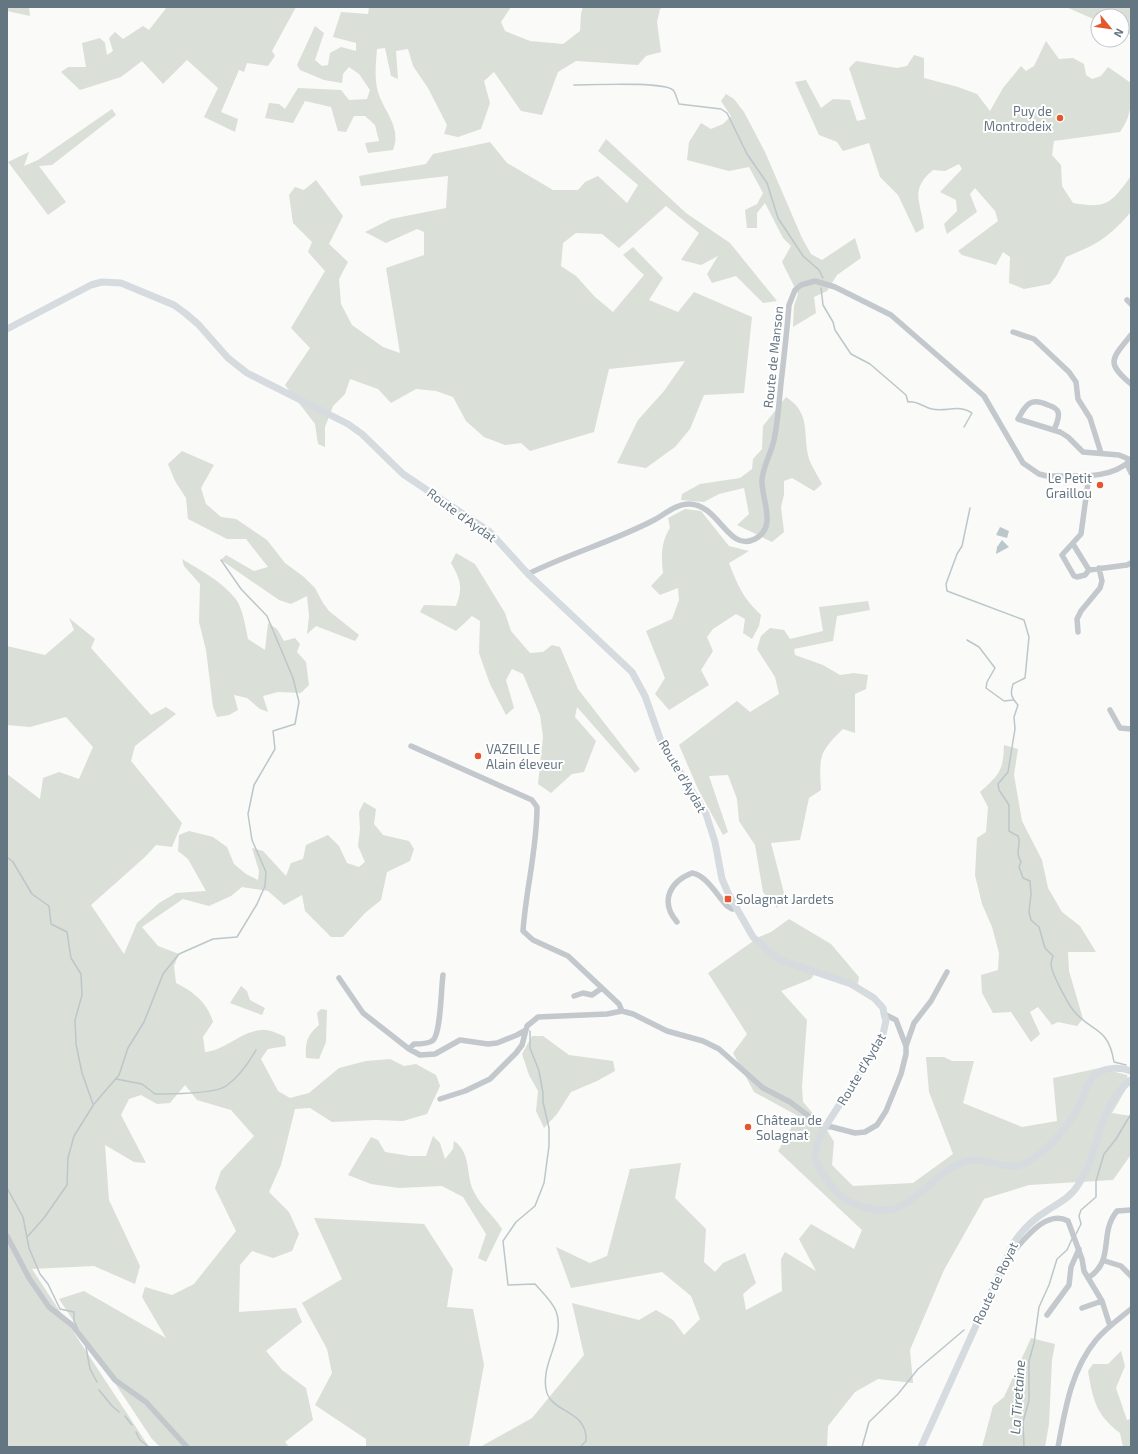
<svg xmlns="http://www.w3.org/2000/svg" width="1138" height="1454" font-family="'Exo 2',sans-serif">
<rect width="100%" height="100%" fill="#fafaf8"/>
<path fill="#dadfd7" d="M 7,7 L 29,7 L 30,16 L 7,11 Z
M 167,7 L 296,7 L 272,51 L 275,56 L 268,66 L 247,63 L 244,72 L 239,70 L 221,112 L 238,119 L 235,132 L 204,117 L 218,88 L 187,60 L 163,84 L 142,61 L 121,77 L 80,90 L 61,72 L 68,67 L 86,67 L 82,43 L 100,38 L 105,43 L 107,55 L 113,51 L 109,38 L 115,32 L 123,39 L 143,26 L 149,30 Z
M 369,7 L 511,7 L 501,22 L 505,31 L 530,41 L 563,44 L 580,31 L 581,13 L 583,7 L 664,7 L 660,9 L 657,22 L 661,52 L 646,56 L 638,65 L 576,61 L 558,72 L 542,115 L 521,111 L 494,72 L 484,81 L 490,103 L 481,129 L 458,137 L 444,134 L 447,125 L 428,88 L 413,66 L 408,49 L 396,51 L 398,79 L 391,76 L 385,48 L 377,49 C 376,62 374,78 378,92 C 384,112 402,127 393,150 L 368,153 L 365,143 L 379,141 L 375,125 L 365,116 L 354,116 L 346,132 L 338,131 L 331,107 L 305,101 L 293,123 L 265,118 L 269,103 L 279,104 L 285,109 L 298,88 L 341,90 L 349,100 L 367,99 L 370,90 L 359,74 L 349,67 L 343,74 L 342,83 L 324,80 L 300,70 L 297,65 L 315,26 L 324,33 L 315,60 L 322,66 L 328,65 L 330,53 L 341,47 L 356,51 L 356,43 L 333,37 L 341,12 L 368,14 Z
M 1066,7 L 1131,7 L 1131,35 L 1122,32 L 1122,16 L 1098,16 L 1098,21 Z
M 1046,41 L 1059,59 L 1073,58 L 1084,64 L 1086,75 L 1092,79 L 1101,76 L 1108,67 L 1131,83 C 1131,104 1132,115 1120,132 L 1054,141 L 1052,155 L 1061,165 L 1062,186 L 1073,203 C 1108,209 1111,203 1131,176 L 1131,212 C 1108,238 1098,244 1066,257 L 1057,275 L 1050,284 L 1024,289 L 1009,283 L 1010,257 L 1003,252 L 996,265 L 962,255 L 958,251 L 998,221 L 995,211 L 975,188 L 970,194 L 977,212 L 947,234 L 944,224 L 957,211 L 956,200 L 940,192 L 962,169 L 959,164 L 945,171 L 933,170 C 909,190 921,202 924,228 L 916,233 L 898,195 L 880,177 L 869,143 L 843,151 L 837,142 L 819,135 L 795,82 L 806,80 L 821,108 L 833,99 L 850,100 L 857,121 L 866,119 L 849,68 L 856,61 L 897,68 L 907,66 L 914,55 L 924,58 L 924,78 L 958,87 L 977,94 L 990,111 L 1003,88 L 1021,66 L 1026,71 L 1034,66 Z
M 726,94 L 734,99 L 744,112 L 765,152 L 802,238 L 811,254 L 822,260 L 855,238 L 861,258 L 837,275 L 827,291 L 814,297 L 816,313 L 793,327 L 794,306 L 798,294 L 782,262 L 791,246 L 783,238 L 765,203 L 757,213 L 757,228 L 747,228 L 745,210 L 757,204 L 763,193 L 749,167 L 729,171 L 687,160 L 689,142 L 701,123 L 711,129 L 723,124 L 731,116 L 721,101 Z
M 112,109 L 116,115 L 52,165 L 39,166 L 66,202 L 48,215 L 8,162 L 29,152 L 24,166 L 38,160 Z
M 606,139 L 686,213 L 730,243 L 777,301 L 763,303 L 736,276 L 712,283 L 707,274 L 718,256 L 701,265 L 681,260 L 699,233 L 666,206 L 619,248 L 602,234 L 576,233 L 563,243 L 561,266 L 576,276 L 595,297 L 613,312 L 644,275 L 623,255 L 633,247 L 663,278 L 649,300 L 678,312 L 694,292 L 752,317 L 744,393 L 704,395 L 690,429 L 675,447 L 646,468 L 617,463 L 638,420 L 664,391 L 685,361 L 609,369 L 594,432 L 530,451 L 521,443 L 505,445 L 484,437 L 466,421 L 453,397 L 436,391 L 416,389 L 391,403 L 378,389 L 350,379 L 345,394 L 333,406 L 325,427 L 325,447 L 318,444 L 315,424 L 285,385 L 310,348 L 291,328 L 325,271 L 308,252 L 312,242 L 293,223 L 289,195 L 295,187 L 304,190 L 316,180 L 343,216 L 329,244 L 348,262 L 339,279 L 341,304 L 352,325 L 383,347 L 400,353 L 386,268 L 424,255 L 424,232 L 417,229 L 386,243 L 365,232 L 391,219 L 446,208 L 448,176 L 361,186 L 359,176 L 426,164 L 433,154 L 490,142 L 507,163 L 553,190 L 578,190 L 585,182 L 598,176 L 627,203 L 638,185 L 598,151 Z
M 786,397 C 812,414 802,433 809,459 C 812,467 818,476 822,484 L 814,491 L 792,478 L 784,481 L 784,495 L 781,507 L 784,532 L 772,542 L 737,525 L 749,514 L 744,488 L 719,494 L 704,502 L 681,500 L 682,494 L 700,484 L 740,478 L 752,469 L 753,459 L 762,449 L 763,426 Z
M 182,451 L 214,465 L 201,488 L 206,504 L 221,517 L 236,519 L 267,540 L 285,563 L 304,577 L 315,588 L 323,603 L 329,611 L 359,635 L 355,641 L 316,626 L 307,634 L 309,616 L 307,596 L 291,604 L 279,600 L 221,560 L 226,555 L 254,571 L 268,567 L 246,539 L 227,539 L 188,519 L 186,498 L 175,481 L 168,464 Z
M 685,509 L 701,511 L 729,546 L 749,551 L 729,563 C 738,586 743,598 761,615 L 759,626 L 752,639 L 743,633 L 745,619 L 736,614 L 713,629 L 707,637 L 713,651 L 701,670 L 709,685 L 669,710 L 655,694 L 665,678 L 646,631 L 672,619 L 679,600 L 678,588 L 660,595 L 651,586 L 663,573 C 661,556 661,542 670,528 L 668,518 Z
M 456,553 L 475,564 L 505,613 L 511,631 L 530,653 L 543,652 L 552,645 L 560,647 L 578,689 L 640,769 L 635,773 L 577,707 L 575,717 L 596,741 L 584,772 L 572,774 L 551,793 L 538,784 L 543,737 L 540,715 L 523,674 L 512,669 L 506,680 L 514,708 L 506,715 L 490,684 L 479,653 L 480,621 L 472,616 L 456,631 L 420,612 L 424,605 L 456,606 C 463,588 461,580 451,563 Z
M 182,559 C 200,570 221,581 235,598 C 242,606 246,628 248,639 L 265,650 L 268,623 L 277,629 L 284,641 L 295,638 L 300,644 L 297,652 L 306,662 L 309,685 L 301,693 L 278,692 L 263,696 L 268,712 L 260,709 L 247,698 L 234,695 L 238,710 L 229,715 L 217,717 L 213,707 L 206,650 L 199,622 L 200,584 L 184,566 Z
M 868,601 L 870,610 L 837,616 L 833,641 L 794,649 L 795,655 L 823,665 L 840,675 L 854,673 L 868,675 L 866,689 L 855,694 L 855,733 L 843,729 C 819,752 819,757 821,790 L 809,798 L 800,840 L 771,843 L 784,893 L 777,908 L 763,892 L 755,845 L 739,821 L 737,799 L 728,775 L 709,776 L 728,832 L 723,835 L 698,789 L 679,745 L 737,701 L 750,712 L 779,694 L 775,677 L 757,649 L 761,636 L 770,628 L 784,630 L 790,639 L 823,631 L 819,607 Z
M 69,618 L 95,639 L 91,648 L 151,715 L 166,707 L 176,714 L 135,746 L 131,761 L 182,823 L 172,847 L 156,845 L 145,857 L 91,905 L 124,954 L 137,923 L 159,903 L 176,893 L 206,891 L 188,859 L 178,851 L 179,835 L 189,831 L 213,837 L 227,847 L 234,864 L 246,874 L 258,880 L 259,871 L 252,848 L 263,851 L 286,876 L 291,863 L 303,859 L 306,845 L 328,835 L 339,846 L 347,863 L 359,867 L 365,862 L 358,846 L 360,829 L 359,812 L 364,802 L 376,809 L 374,824 L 383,835 L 409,841 L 414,849 L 410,861 L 387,872 L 381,900 L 365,913 L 343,937 L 331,937 L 305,911 L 302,895 L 284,905 L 268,891 L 242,887 L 231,896 L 209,906 L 183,899 L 142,927 L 158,946 L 179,954 L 174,966 L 176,983 C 194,992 207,1002 213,1022 L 203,1037 L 205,1052 C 226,1050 240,1032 261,1030 C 268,1029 279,1034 285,1037 L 286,1046 L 268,1049 L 261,1059 L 278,1091 L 290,1098 L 309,1093 L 339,1068 L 366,1061 L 390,1059 L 404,1066 L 416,1064 L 436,1075 L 440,1086 L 427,1114 L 403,1121 L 376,1120 L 332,1122 L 310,1108 L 295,1109 L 281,1165 L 269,1192 L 289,1212 L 299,1234 L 292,1251 L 273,1258 L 252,1251 L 240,1265 L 239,1312 L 296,1308 L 302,1322 L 266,1351 L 282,1370 L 306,1388 L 313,1420 L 285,1442 L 289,1447 L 160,1447 L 152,1439 L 59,1299 L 84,1291 L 166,1338 L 142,1297 L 145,1287 L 172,1295 L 194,1284 L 236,1231 L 215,1188 L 221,1171 L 254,1136 L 231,1110 L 197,1100 L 185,1085 L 170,1103 L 157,1104 L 141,1095 L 129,1099 L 121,1115 L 146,1163 L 134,1162 L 105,1145 L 109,1200 L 140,1266 L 135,1284 L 94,1266 L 32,1269 L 149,1447 L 7,1447 L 7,774 L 40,799 L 43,778 L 59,772 L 79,779 L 93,747 L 66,717 L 30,727 L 7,725 L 7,646 L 45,655 L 74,630 Z
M 1004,745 L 1018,749 L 1014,775 L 1022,821 L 1042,860 L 1048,888 L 1062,912 L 1080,926 L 1096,952 L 1068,952 L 1069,971 L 1083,1019 L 1077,1026 L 1058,1022 L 1052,1025 L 1038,1007 L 1030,1012 L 1040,1034 L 1031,1042 L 1011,1012 L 993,1013 L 982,993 L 981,975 L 998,970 L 999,953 L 992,927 L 982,904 L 975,875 L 977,838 L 986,832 L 988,807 L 980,792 C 1000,774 1003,771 1004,745 Z
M 789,919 L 831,944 L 859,977 L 858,984 L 817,970 L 811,979 L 781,991 L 807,1020 L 802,1087 L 803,1102 L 825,1127 L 834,1142 L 832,1165 L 853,1186 L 913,1183 L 953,1154 L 929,1092 L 926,1057 L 944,1057 L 952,1061 L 974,1061 L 963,1103 L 1022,1127 L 1057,1121 L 1053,1078 L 1100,1068 L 1127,1075 L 1129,1084 L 1112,1113 L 1131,1116 L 1130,1156 L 1113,1180 L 1029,1185 L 984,1199 L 944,1270 L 910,1350 L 913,1383 L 878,1379 L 855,1392 L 828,1426 L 827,1447 L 480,1447 L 532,1418 L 584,1355 L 572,1303 L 639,1320 L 656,1310 L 673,1320 L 684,1335 L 700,1319 L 691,1296 L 662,1272 L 571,1288 L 556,1247 L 590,1263 L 607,1256 L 630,1169 L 681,1163 L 675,1198 L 706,1229 L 704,1262 L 715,1272 L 723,1263 L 745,1253 L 756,1283 L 743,1294 L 746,1310 L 782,1291 L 781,1259 L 785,1252 L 816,1271 L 799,1239 L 811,1224 L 854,1249 L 862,1230 L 778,1151 L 798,1116 L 754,1092 L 733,1053 L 747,1034 L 708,973 L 759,937 L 771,932 Z
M 241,986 L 247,991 L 250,1000 L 265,1008 L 262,1015 L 230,1003 Z
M 321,1009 L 327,1010 L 326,1042 L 319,1059 L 306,1058 C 305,1043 307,1035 319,1025 L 317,1013 Z
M 532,1036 L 543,1036 L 569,1055 L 613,1061 L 615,1071 L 597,1081 L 571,1092 L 557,1114 L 544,1128 L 536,1111 L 538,1091 L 529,1075 L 522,1054 Z
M 433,1136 L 440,1143 L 445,1159 L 453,1149 L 454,1141 C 472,1153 465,1175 474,1192 C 480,1205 494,1216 502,1229 L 486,1262 L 478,1258 L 486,1234 L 463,1197 L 442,1186 L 399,1188 L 371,1184 L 348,1175 L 371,1137 L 378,1140 L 385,1152 L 410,1156 L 426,1156 Z
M 314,1218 L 424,1224 L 453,1269 L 447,1307 L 473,1309 L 484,1365 L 469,1447 L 366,1447 L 366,1439 L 315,1405 L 332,1373 L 327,1349 L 302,1303 L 342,1279 Z
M 1031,1338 L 1055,1344 L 1052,1360 L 1049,1424 L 1045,1447 L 982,1447 L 993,1406 L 1004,1397 Z
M 1121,1351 L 1125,1366 L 1116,1388 L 1127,1420 L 1131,1419 L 1131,1447 L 1123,1447 L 1120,1433 C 1096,1415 1093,1400 1088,1371 L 1093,1364 L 1108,1364 Z"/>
<path fill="#bbc7cb" d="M 1000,527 L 1009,531 L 1007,538 L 996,535 Z
M 1002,540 L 1009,547 L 996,554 L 997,547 Z"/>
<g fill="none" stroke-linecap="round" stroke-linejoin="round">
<path stroke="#bbc7cb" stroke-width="1.5" d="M 574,85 C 589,85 664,81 673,90 C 676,93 677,100 679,104 L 721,109 L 727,113 L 747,154 L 767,183 L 778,218 L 803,256 L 819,270 L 823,278
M 821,288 L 823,305 L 833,322 L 835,330 L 851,354 L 870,364 L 906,395 L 908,402 C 916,400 923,407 932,409 C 946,412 959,404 972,413 L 964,427
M 970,508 L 962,546 L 957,554 L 946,584 L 947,591 L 1024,620 L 1029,637 L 1025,678 L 1013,684 C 1010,694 1011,697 1018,705 L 1014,717 L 1015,729 L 1008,772 L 998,784 L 999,790 L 1009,805 L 1009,831 L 1018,836 C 1022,846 1014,850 1021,862 L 1019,867 L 1023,878 L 1030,881 L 1031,894 L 1029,912 L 1031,920 L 1039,927 L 1045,948 L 1053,956 C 1052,958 1051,962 1051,965 C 1052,974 1067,1002 1073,1010 C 1091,1033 1108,1025 1114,1062 L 1126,1065
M 967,640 L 979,647 L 995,668 L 987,682 L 986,688 L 1004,701 L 1013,700
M 7,857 L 13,862 L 32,894 L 49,906 L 51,924 L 67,932 L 71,958 L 81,974 L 82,995 L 75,1020 L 76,1044 L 82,1073 L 93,1104
M 530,1031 L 530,1048 L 539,1071 L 543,1093 L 543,1102 L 549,1128 L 549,1146 L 544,1183 L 535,1206 L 516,1222 L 503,1241 L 508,1285 L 535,1284 C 542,1292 552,1301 556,1311 C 566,1337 541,1362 546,1389 C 550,1414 588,1409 586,1441 L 580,1447
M 116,1079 L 142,1084 L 155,1094 C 170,1094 215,1094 226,1086 C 239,1077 248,1064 256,1050
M 7,1188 L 23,1217 L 29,1248 L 40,1274 L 48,1284 L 60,1309 L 74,1312 L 74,1321 L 78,1329
M 1076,1234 L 1081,1224 L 1079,1216 L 1081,1210 L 1096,1197 L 1096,1181 L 1104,1154 L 1116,1139 L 1131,1114
M 28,1236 L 44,1218 L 67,1185 L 68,1158 L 74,1136 L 94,1104 L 119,1075 L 128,1048 L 144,1022 L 163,974 L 179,954 L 213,939 L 237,937 L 257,904 L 265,886 L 266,872 L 252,840 L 248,814 L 254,785 L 275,749 L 273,731 L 295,724 L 299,702 L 293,678 L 267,616 L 241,589 L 221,560
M 86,1347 L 90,1369 L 97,1382
M 99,1390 L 112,1406 L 119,1412
M 125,1416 L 132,1425
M 136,1432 L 140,1440 L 149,1447
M 862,1447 L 869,1422 L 898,1394 L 918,1369 L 964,1330
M 1024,1447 L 1023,1422 L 1029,1400 L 1029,1361 L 1034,1343 L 1039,1307 L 1049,1285 L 1057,1259 L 1067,1250 L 1072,1239"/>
<path stroke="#c3c8cc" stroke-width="5.5" d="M 1127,300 L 1131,304
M 1013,332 L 1034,339 L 1069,372 L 1076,382 L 1078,399 L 1090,418 L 1101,453
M 1131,335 C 1112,359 1105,362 1131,384
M 1054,430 C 1056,425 1060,417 1058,412 C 1057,408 1051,406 1048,405 C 1031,397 1026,404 1018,419 L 1060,432 L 1068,437 L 1083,452 L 1119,455 L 1131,460
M 1127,464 L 1131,473
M 1089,475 L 1081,534 L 1062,555 L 1074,576 L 1077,577 L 1085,575 L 1089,570
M 1073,544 L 1089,570 L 1127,565 L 1131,563
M 528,574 C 570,553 615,541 656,519 C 666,513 677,504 689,504 C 719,504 728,553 755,539 C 778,527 761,499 762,480 C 763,466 771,454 774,440 C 778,421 779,402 781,383 C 784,357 787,331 789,305 L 795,290 L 801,285 L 815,281 L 835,287 L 891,315 L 984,396 L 1023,463 L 1039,474 L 1047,476 C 1075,475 1109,481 1131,460
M 1078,632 L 1077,619 L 1081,611 L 1100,588 L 1102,581 L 1099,568
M 1110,710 L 1120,728 L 1131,729
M 411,746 L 532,800 L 537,807 C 537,850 526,888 523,931 L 533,940 L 568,956 L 619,1004 L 622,1011
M 677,922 C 660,902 669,882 692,873 C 706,875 717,895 727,906 L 732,909 L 736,908
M 339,978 L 363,1013 L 409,1049 L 420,1055 L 435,1054 L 460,1040 L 488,1044 L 497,1043 L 517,1035 L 526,1030
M 574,996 L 583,993 L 592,995 L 602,988
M 906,1046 L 914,1023 L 931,1001 L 947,972
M 409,1049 L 414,1044 C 419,1044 427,1044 432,1041 C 441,1036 441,988 443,975
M 440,1099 L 465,1091 L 490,1079 L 516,1053 L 522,1045 L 527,1026 L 538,1017 L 607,1014 L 622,1011 L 633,1014 L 667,1031 L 703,1041 L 719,1049 L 763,1088 L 790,1102 L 822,1126 L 832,1127 L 855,1133 L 865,1132 L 877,1125 L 886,1111 L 901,1074 L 906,1054 L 906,1046 L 896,1020 L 884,1014
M 7,1236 L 29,1278 L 49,1307 L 72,1325 L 115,1380 L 146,1402 L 187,1447
M 1009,1252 L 1012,1253 C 1025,1239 1046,1209 1068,1221 L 1082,1259 L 1084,1271 L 1102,1301 L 1110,1326
M 1105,1261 L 1121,1266 L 1131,1276
M 1088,1278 C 1116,1260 1098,1234 1117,1211 L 1131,1210
M 1082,1308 L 1102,1301
M 1047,1315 L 1069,1285 L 1071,1267 L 1079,1249
M 1058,1447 C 1065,1410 1071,1370 1096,1340 C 1106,1328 1119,1319 1131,1309"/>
<path stroke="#d6dbdf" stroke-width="7" d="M 7,329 L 91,285 L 102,282 L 121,283 L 174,305 L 185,313 L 198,324 L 228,358 L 247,373 L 348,424 L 362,434 L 403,474 L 490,532 L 528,574 L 632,672 L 645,696 L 661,741 L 706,814 L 715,842 L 722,879 L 729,895 L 753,937 L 773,955 L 783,961 L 851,984 L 874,998 L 883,1008 L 884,1014 L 886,1021 L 883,1034 C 868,1064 847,1092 829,1121 C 822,1132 815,1145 815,1158 C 816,1165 821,1171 825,1176 C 829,1183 834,1190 840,1195 C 852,1206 879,1213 894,1209 C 921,1200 940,1167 967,1161 C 987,1156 1005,1171 1020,1165 C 1042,1158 1069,1126 1079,1106 C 1084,1096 1087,1082 1096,1074 C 1105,1067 1121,1067 1131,1071
M 921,1447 L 1013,1244 C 1022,1230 1033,1219 1048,1210 C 1059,1203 1071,1197 1078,1185 C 1101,1151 1096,1107 1131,1080"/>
</g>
<g fill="#e4572e" stroke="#fff" stroke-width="1.5">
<circle cx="1060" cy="118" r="4"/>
<circle cx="1100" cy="485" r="4"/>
<circle cx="478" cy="756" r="4"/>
<rect x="724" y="895" width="8" height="8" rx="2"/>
<circle cx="748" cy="1127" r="4"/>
</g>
<g text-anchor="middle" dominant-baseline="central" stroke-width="4" stroke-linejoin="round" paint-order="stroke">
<g font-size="13" fill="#657683" stroke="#fff" text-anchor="start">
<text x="1052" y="111" text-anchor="end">Puy de<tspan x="1052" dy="15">Montrodeix</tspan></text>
<text x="1092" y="478" text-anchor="end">Le Petit<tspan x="1092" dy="15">Graillou</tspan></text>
<text x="486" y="749">VAZEILLE<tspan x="486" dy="15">Alain éleveur</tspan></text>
<text x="736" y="899">Solagnat Jardets</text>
<text x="756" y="1120">Château de<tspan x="756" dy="15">Solagnat</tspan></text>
</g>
<g font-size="13" fill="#657683" stroke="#fff">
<text transform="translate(773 357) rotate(-84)">Route de Manson</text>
<text transform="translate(462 515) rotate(36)">Route d'Aydat</text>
<text transform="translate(683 776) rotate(60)">Route d'Aydat</text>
<text transform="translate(861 1069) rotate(-59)">Route d'Aydat</text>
<text transform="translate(995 1283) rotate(-65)">Route de Royat</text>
</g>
<g font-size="14" font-style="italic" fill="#60757c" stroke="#fff">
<text transform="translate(1017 1397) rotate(-86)">La Tiretaine</text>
</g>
</g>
<rect width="1138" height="1454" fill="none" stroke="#657683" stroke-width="16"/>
<g transform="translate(1110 28) rotate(119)"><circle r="19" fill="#ffffff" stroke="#c1c8cd"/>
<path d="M0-3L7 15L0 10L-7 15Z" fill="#e4572e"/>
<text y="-6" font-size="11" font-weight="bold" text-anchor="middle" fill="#657683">N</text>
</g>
</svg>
